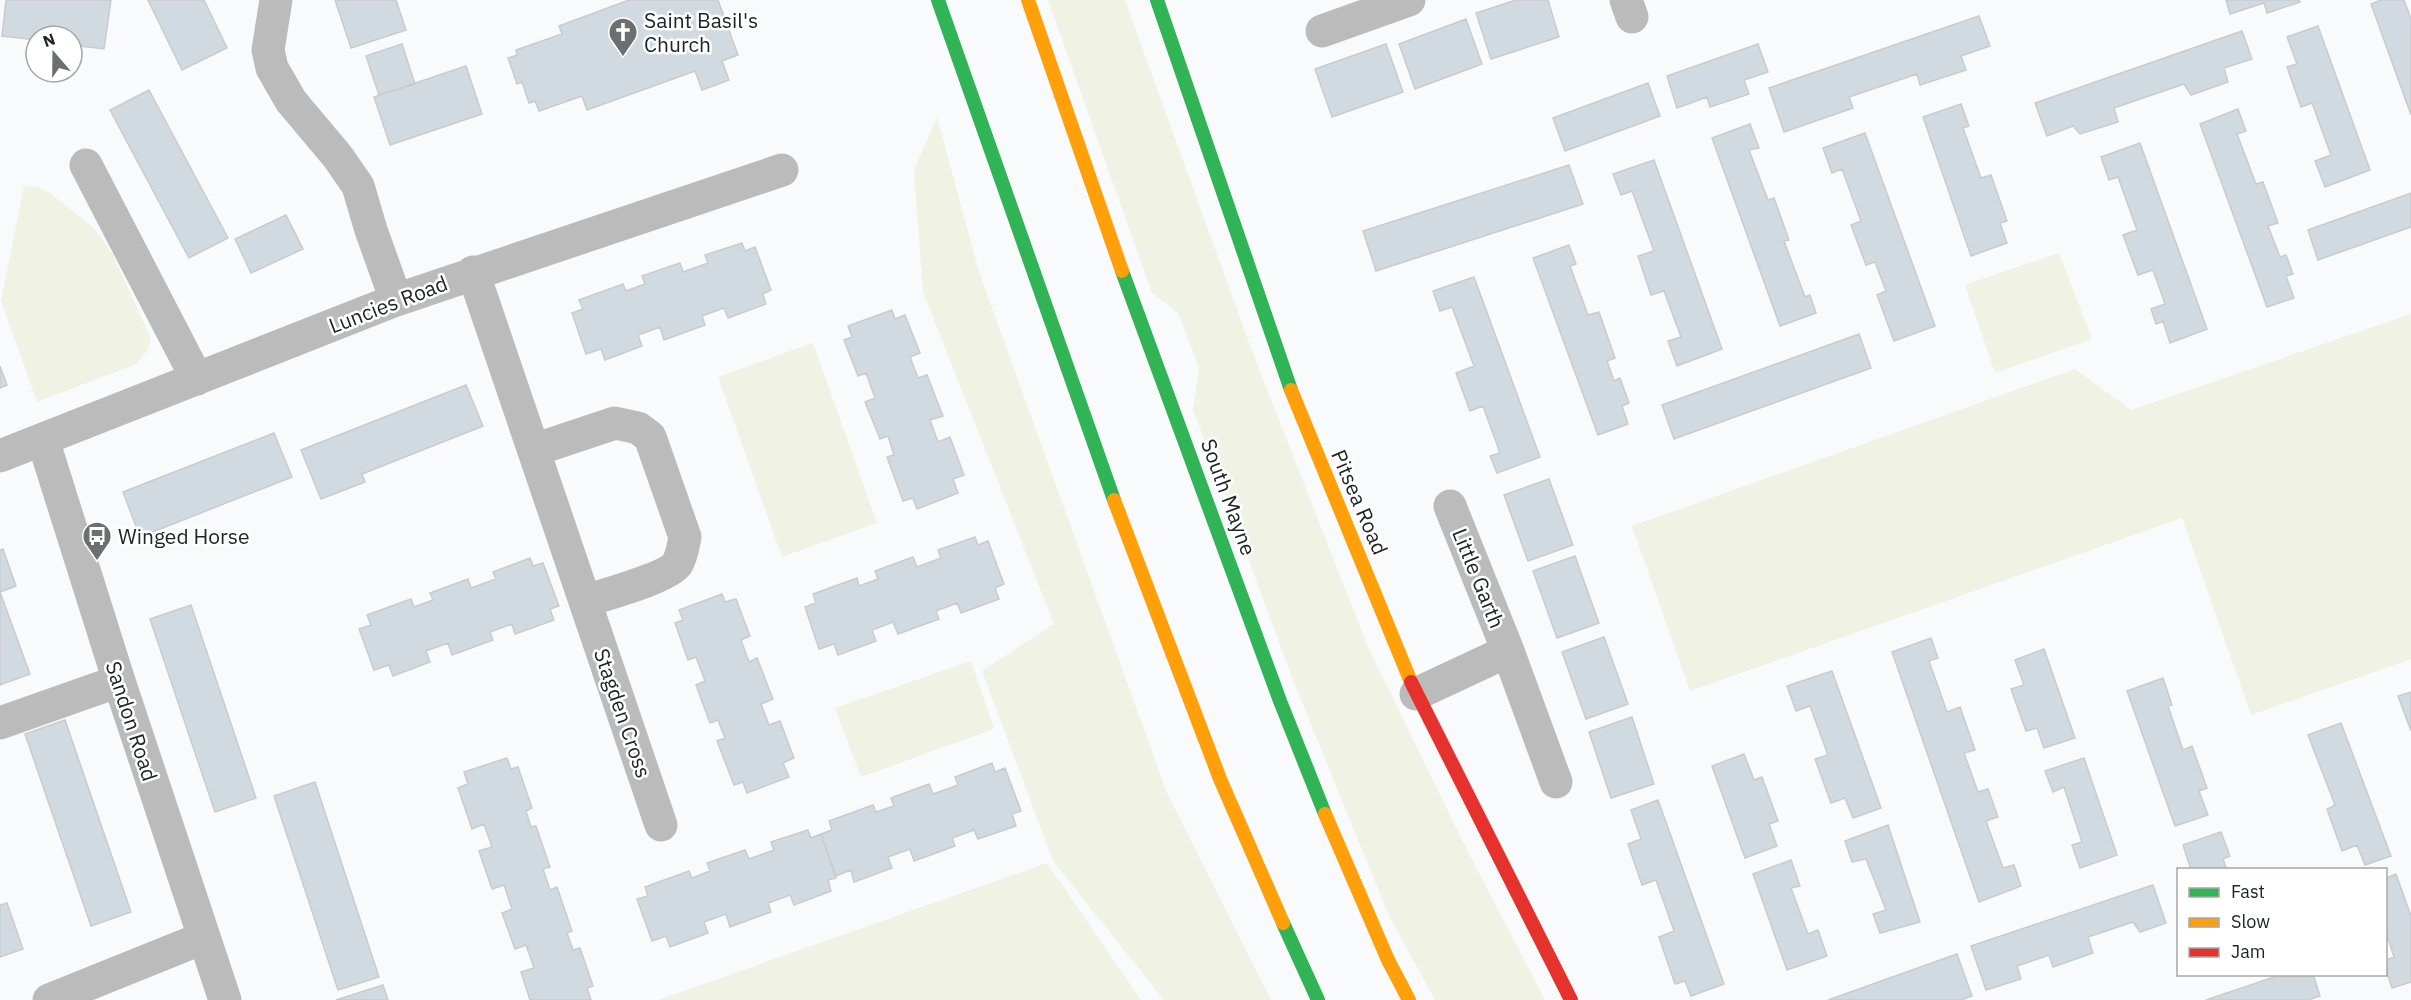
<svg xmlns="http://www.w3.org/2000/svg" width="2411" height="1000" font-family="'IBM Plex Sans',sans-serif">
<rect width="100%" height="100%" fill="#f8fafc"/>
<path fill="#f0f2e4" d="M 1048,0 L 1125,0 L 1252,351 L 1368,647 L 1463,842 L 1545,1000 L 1435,1000 L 1389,916 L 1293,680 L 1193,409 L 1199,368 L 1178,313 L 1152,293 Z
M 937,117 L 979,272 L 1167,793 L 1271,1000 L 1164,1000 L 1053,861 L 982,671 L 1054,624 L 923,292 L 914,170 Z
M 24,186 L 37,187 L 50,193 L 96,230 L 113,255 L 151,339 L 147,351 L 136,364 L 37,402 L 1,301 Z
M 2059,253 L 2092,339 L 1995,373 L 1965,285 Z
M 2411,314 L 2411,659 L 2251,715 L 2182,518 L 1690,691 L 1632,526 L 2075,369 L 2131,410 Z
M 813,343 L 877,523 L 782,557 L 718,377 Z
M 971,661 L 994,729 L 861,777 L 835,708 Z
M 1047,863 L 1141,1000 L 658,1000 Z"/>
<path fill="#d0dae0" stroke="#c9ccce" stroke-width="1.5" d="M 6,0 L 111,0 L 104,49 L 72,45 L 72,36 L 36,36 L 36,40 L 2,36 Z
M 148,0 L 204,0 L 227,48 L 182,70 Z
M 335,0 L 396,0 L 406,30 L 351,48 Z
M 629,0 L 718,0 L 738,55 L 722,61 L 729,80 L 702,90 L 695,71 L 587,110 L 582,96 L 539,111 L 535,101 L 529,103 L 522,82 L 517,84 L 508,58 L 517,55 L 516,50 L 562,34 L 559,26 Z
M 1516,0 L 1548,0 L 1559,37 L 1491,59 L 1476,13 Z
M 2226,0 L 2299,0 L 2300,2 L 2267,13 L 2264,3 L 2230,14 Z
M 2381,0 L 2404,0 L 2411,19 L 2411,115 L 2371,4 Z
M 1979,16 L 1990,46 L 1961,56 L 1966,70 L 1920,85 L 1917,74 L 1849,97 L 1853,108 L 1784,132 L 1769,88 Z
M 1466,19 L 1482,64 L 1415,89 L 1399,44 Z
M 2318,26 L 2370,170 L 2325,187 L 2315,161 L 2331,155 L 2312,103 L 2301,107 L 2287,67 L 2297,64 L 2287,37 Z
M 2242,31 L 2252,59 L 2224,68 L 2228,82 L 2191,95 L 2184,84 L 2114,108 L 2118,122 L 2080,134 L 2073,126 L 2047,136 L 2035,103 Z
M 402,44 L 415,84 L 379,95 L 366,56 Z
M 1386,44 L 1403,92 L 1332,117 L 1315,69 Z
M 1758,44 L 1768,72 L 1744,80 L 1749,94 L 1710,107 L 1707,97 L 1677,108 L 1667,76 Z
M 466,66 L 482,114 L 390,145 L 374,97 Z
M 1648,83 L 1660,116 L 1565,151 L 1553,118 Z
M 149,90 L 228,238 L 189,258 L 110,110 Z
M 1961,104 L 1969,126 L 1963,128 L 1981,178 L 1991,175 L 2007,221 L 2000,223 L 2007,243 L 1971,256 L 1923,117 Z
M 2238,109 L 2246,131 L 2237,134 L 2256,184 L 2263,182 L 2278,223 L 2268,226 L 2280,257 L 2286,255 L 2293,274 L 2286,276 L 2294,298 L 2267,307 L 2200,124 Z
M 1750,124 L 1759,148 L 1749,150 L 1768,200 L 1774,198 L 1789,240 L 1784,241 L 1805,297 L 1810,295 L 1816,313 L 1780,326 L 1712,138 Z
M 1865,133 L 1935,326 L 1894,341 L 1877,295 L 1886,291 L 1875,262 L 1866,265 L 1851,225 L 1861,221 L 1842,169 L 1832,173 L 1823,148 Z
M 2140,143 L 2207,329 L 2170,343 L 2163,321 L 2156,324 L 2151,309 L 2165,304 L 2153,270 L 2138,275 L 2123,235 L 2137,230 L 2118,177 L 2109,180 L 2101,157 Z
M 1654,160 L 1722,349 L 1677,366 L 1668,341 L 1681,337 L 1664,291 L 1651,295 L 1638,256 L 1654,251 L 1632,191 L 1621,195 L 1613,174 Z
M 1569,165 L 1583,204 L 1376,271 L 1363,231 Z
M 2411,193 L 2411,227 L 2318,260 L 2308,230 Z
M 286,215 L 303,249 L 251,273 L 235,239 Z
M 742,243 L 745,251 L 755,247 L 771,290 L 763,294 L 766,304 L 728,318 L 724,308 L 702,316 L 705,325 L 664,340 L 660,327 L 638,335 L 642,346 L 605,360 L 601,349 L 586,354 L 572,313 L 583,309 L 579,300 L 623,284 L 626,291 L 645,284 L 642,276 L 680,263 L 683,272 L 708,263 L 705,255 Z
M 1569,245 L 1576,264 L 1570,266 L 1588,315 L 1599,312 L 1615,358 L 1607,361 L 1614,381 L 1620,378 L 1629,403 L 1622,406 L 1628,424 L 1598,435 L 1533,258 Z
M 1474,277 L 1540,457 L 1497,473 L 1490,456 L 1500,453 L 1483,406 L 1470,411 L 1456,373 L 1474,366 L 1452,307 L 1440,311 L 1433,291 Z
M 892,310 L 895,319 L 905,315 L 920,353 L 910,357 L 918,378 L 927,375 L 943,416 L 930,420 L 938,442 L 950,437 L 964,475 L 953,479 L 958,493 L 917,509 L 913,498 L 903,501 L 887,457 L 894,455 L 888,436 L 880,439 L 865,402 L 875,398 L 866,373 L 858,376 L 844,340 L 852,337 L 848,326 Z
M 1859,334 L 1871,368 L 1674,439 L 1662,405 Z
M 0,366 L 7,385 L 0,388 Z
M 466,385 L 483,426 L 362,474 L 365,482 L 321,499 L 301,450 Z
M 274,433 L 292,477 L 140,537 L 123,492 Z
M 1549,479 L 1573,545 L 1528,561 L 1504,495 Z
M 975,537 L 978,545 L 988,541 L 1004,584 L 995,588 L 999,599 L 961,613 L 957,603 L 936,611 L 939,619 L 898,634 L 893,622 L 872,630 L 876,641 L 838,655 L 834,644 L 819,649 L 805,607 L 816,603 L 813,594 L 857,578 L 859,586 L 878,579 L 875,571 L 913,557 L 917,567 L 941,558 L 938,550 Z
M 3,549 L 16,586 L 0,592 L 30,674 L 0,685 L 0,550 Z
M 1575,556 L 1599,623 L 1557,638 L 1533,571 Z
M 530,558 L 533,566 L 543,563 L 559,606 L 550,609 L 554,620 L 515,634 L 512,624 L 490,632 L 493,640 L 452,655 L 448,643 L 426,651 L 430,662 L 393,676 L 389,665 L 374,670 L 359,629 L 371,625 L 367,615 L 411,599 L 414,607 L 433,600 L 430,593 L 468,579 L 471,588 L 496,579 L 493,572 Z
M 722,594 L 725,602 L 736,599 L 750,636 L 741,640 L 749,662 L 757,658 L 773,699 L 761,704 L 769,725 L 780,721 L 794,758 L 783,763 L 789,777 L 747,793 L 743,782 L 734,785 L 717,741 L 725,738 L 718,720 L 710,723 L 696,685 L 705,681 L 696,657 L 688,660 L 675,623 L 683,620 L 679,610 Z
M 191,605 L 256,798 L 215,812 L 150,619 Z
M 1604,637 L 1628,704 L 1586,719 L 1562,652 Z
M 1931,638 L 1938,658 L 1929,661 L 1947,712 L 1960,707 L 1975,750 L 1964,753 L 1978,792 L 1988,789 L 1998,817 L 1986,821 L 2003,868 L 2014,865 L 2021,886 L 1979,902 L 1892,652 Z
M 2044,649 L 2075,738 L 2044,748 L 2037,728 L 2026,731 L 2011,689 L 2024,685 L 2015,660 Z
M 1832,671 L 1881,808 L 1853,818 L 1845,798 L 1831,803 L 1815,759 L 1828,755 L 1810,706 L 1796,711 L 1787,686 Z
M 2163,678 L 2172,705 L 2168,706 L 2183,750 L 2192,746 L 2207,788 L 2199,791 L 2208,815 L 2175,826 L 2127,691 Z
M 2411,692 L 2411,731 L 2398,696 Z
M 1632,717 L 1654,784 L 1611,798 L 1589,732 Z
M 65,720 L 131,912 L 91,926 L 25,734 Z
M 2341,723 L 2391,856 L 2365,865 L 2357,845 L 2342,851 L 2327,809 L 2335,805 L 2308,735 Z
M 1744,754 L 1754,780 L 1762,777 L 1778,821 L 1769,824 L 1777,846 L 1745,858 L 1712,766 Z
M 507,758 L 511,769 L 518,767 L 532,808 L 526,811 L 531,827 L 536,826 L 550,867 L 543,869 L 550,890 L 557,887 L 572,931 L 567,933 L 573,950 L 580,948 L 593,986 L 587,988 L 591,1000 L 530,1000 L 521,972 L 534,968 L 526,945 L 515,949 L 502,913 L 512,909 L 504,885 L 492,889 L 479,851 L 492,847 L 484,824 L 472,829 L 458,788 L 468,784 L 464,772 Z
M 2084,758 L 2117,855 L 2080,868 L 2072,845 L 2082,842 L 2064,787 L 2053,792 L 2045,771 Z
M 992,763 L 995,772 L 1005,768 L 1021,811 L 1012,814 L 1016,826 L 978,839 L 974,830 L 952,838 L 955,846 L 914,861 L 910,849 L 888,857 L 892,868 L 854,882 L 851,870 L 836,876 L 821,834 L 832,830 L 829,821 L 873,805 L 876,812 L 894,806 L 891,798 L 929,784 L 933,794 L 958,785 L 955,777 Z
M 315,782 L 379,977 L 338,990 L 274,796 Z
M 1658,800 L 1724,984 L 1691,996 L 1685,981 L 1675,984 L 1659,937 L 1674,931 L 1656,880 L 1642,885 L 1628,844 L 1641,839 L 1631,810 Z
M 1888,825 L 1920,922 L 1880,933 L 1873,914 L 1886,910 L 1866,859 L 1852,862 L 1845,841 Z
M 808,830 L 811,838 L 821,834 L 836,878 L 828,880 L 831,891 L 794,905 L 790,895 L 768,903 L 771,912 L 730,927 L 726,914 L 704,922 L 708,933 L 670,947 L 666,936 L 652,941 L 637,899 L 648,896 L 645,887 L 689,871 L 692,878 L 710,871 L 707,863 L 745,850 L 749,859 L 774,850 L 771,842 Z
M 2221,832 L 2230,856 L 2223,859 L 2227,870 L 2191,870 L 2183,845 Z
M 1791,860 L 1800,886 L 1791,888 L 1808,934 L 1818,930 L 1827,956 L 1787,970 L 1753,874 Z
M 2396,874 L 2411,916 L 2411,982 L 2392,988 L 2386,970 L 2386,960 L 2394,957 L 2386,932 L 2386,878 Z
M 2153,885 L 2166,923 L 2140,932 L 2133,922 L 2088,937 L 2093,953 L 2053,967 L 2049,955 L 2017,966 L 2021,979 L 1986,990 L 1971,946 Z
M 7,903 L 23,949 L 0,957 L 0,905 Z
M 1957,954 L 1972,996 L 1961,1000 L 1828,1000 Z
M 2283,974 L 2313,974 L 2320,996 L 2308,1000 L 2206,1000 Z
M 383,985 L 388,1000 L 336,1000 Z"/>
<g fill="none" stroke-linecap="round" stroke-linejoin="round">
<path stroke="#bbb" stroke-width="33" d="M 276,0 L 268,50 L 272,68 L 291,101 L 338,157 L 358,186 L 371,230 L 396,300
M 1626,0 L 1632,17
M 1322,31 L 1409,0
M 86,165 L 197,379
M 473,272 L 661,825
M 43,440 L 119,681 L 225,1000
M 534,450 L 615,423 L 638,428 L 650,437 L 685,537 C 683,547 682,556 677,564 C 667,578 603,595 585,601
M 0,456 L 396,300 L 782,170
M 1450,506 L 1508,651 L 1556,782
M 1416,694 L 1508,651
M 0,723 L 119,681
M 49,1000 L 203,938"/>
<path stroke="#30b455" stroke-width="14" d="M 938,0 L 1114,500
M 1157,0 L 1291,390
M 1122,271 L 1280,701 L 1325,814
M 1283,923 L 1318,1000"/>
<path stroke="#ff9f0a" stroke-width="14" d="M 1028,0 L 1122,271
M 1291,390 L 1411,682
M 1114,500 L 1220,779 L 1283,923
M 1325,814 L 1388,960 L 1409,1000"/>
<path stroke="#e5322d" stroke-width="14" d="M 1411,682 L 1571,1000"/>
</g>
<defs>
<g id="church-pin" transform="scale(1.5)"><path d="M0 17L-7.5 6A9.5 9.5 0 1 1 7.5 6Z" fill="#6c6f72" stroke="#fff"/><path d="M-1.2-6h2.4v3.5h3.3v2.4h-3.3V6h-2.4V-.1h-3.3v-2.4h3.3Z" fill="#fff"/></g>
<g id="bus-pin" transform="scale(1.5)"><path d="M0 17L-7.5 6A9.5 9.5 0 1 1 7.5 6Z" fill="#6c6f72" stroke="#fff"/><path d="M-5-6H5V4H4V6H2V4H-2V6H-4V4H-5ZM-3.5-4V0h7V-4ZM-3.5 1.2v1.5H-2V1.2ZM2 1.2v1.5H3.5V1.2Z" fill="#fff"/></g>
</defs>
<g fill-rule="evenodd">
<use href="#church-pin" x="623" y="32"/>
<use href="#bus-pin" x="97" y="536"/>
</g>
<g text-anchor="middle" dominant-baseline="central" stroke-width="5" stroke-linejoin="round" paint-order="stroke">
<g font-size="21" fill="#212427" stroke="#fff" text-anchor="start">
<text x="644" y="20">Saint Basil's<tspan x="644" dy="24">Church</tspan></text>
<text x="118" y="536">Winged Horse</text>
</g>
<g font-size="21" fill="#212427" stroke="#fff">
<text transform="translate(388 304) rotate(-21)">Luncies Road</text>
<text transform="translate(1229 497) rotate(70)">South Mayne</text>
<text transform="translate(1360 502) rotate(67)">Pitsea Road</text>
<text transform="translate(1479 578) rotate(68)">Little Garth</text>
<text transform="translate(623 713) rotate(71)">Stagden Cross</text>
<text transform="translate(132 721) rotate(72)">Sandon Road</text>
</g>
</g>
<rect x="2177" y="868" width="210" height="108" fill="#ffffff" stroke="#a6a7a9" stroke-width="1.5"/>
<rect x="2189" y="888" width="30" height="9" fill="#30b455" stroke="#a6a7a9" stroke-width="1.5"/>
<text x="2231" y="898" font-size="18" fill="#212427">Fast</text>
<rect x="2189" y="918" width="30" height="9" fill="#ff9f0a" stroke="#a6a7a9" stroke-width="1.5"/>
<text x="2231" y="928" font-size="18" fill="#212427">Slow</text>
<rect x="2189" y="948" width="30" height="9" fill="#e5322d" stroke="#a6a7a9" stroke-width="1.5"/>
<text x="2231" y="958" font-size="18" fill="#212427">Jam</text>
<g transform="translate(54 54) rotate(340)"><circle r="28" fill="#ffffff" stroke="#a6a7a9" stroke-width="1.5"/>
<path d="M0-4.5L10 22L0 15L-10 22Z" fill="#6c6f72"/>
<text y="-9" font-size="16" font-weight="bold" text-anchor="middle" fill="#212427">N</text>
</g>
</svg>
